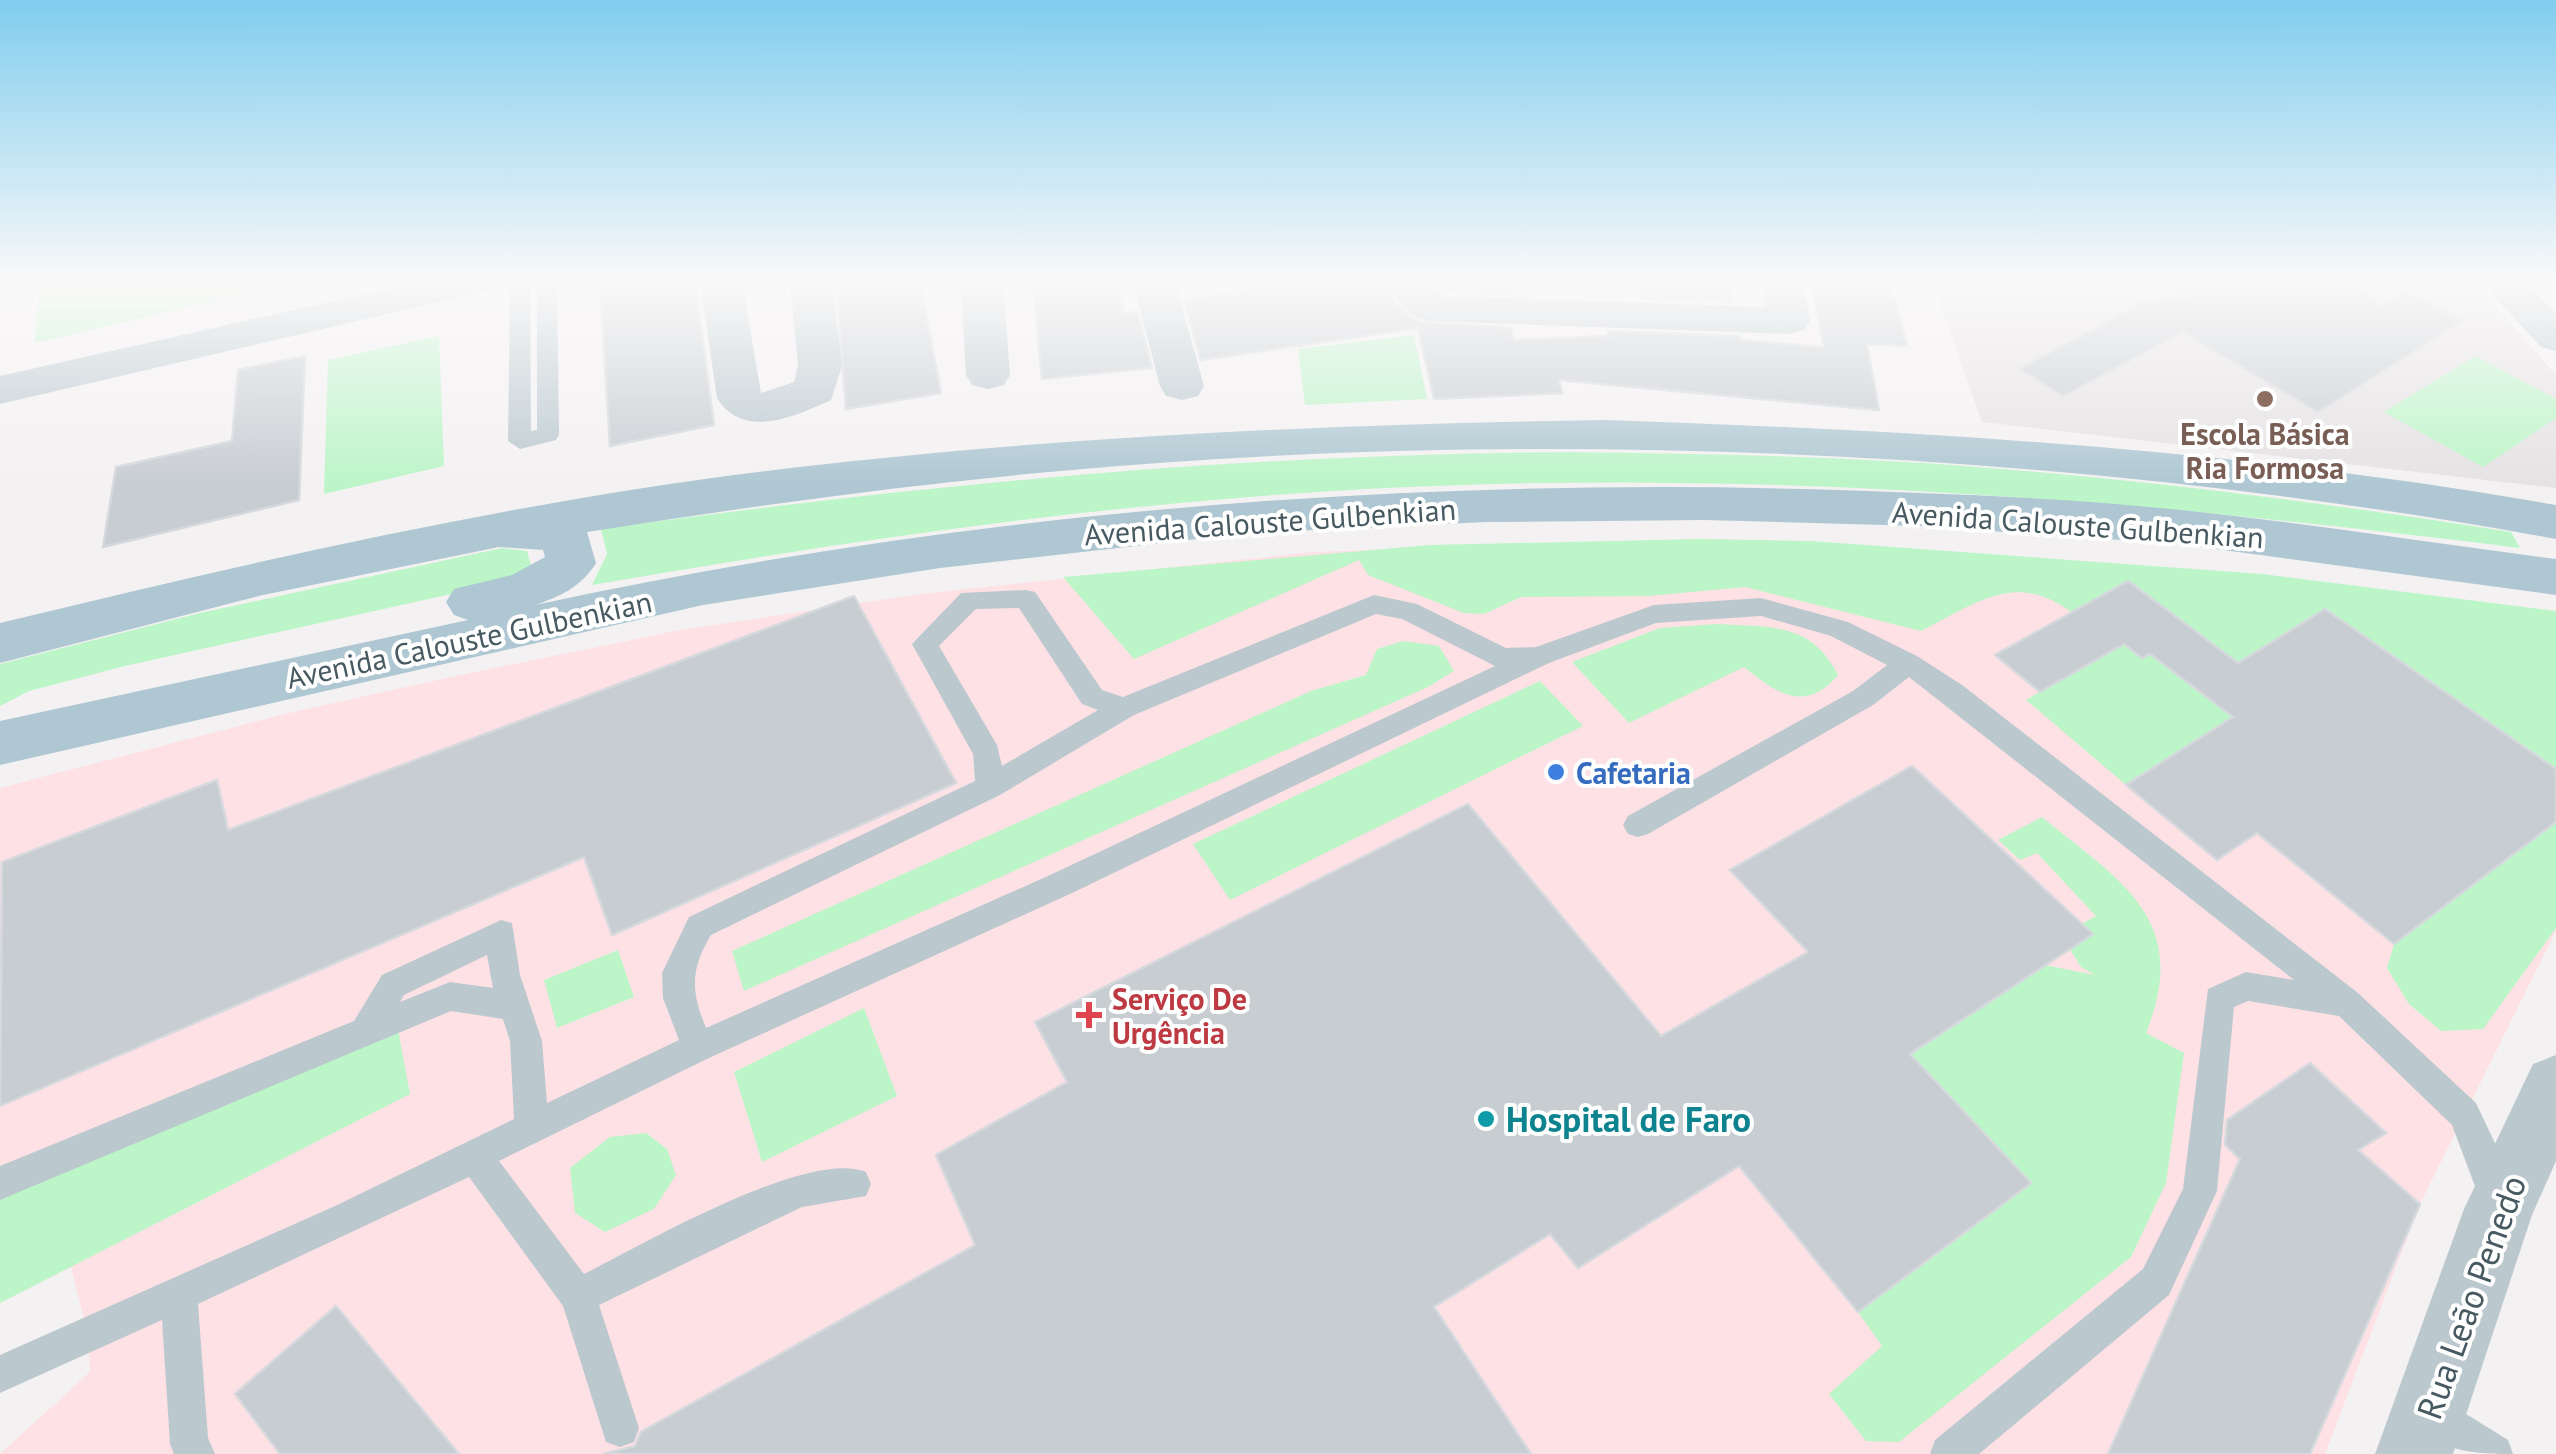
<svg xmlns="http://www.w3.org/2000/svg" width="2556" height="1454" font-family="'PT Sans',sans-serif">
<rect width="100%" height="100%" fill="#f4f1f2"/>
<path fill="#e5e2e4" d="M 2098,282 L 2475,282 L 2556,375 L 2556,488 L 1982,422 L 1934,286 Z"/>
<path fill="#fee1e4" d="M 1701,539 L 1810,541 L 2556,611 L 2556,931 L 2420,1204 L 2325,1454 L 0,1454 L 90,1372 L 88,1335 L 71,1267 L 0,1303 L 0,788 L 289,713 L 465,674 L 680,630 L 920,594 L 1313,552 Z"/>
<path fill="#bcf5c8" d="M 39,282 L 296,282 L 35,343 Z
M 1414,335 L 1427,399 L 1305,405 L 1298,349 Z
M 439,336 L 444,466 L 324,494 L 328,360 Z
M 2475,356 L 2556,399 L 2556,418 L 2483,467 L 2384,412 Z
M 1570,452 C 1706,454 1842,456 1978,467 C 2157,481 2334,504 2511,532 L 2520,548 C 2168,504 1817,473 1462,485 C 1169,494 880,535 592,585 L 607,554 L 601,529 C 925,484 1243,454 1570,452 Z
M 1701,539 L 1810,541 L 2262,574 L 2556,611 L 2556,769 L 2197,688 L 2233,717 L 2126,785 L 2026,700 L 2124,644 L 2142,658 L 2192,630 L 2128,581 L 2071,612 C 2015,570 1975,604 1921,631 L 1745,587 L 1649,596 L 1521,597 L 1484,614 L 1464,613 L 1368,575 L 1359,560 L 1134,659 L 1063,577 L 1430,545 Z
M 502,548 L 527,551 L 531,566 L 497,584 L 125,666 L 29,691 L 0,706 L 0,664 L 200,613 Z
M 1717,624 C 1770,627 1811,622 1838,675 C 1805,714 1776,693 1744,667 L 1629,723 L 1572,662 L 1660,628 Z
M 1403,641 L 1439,646 L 1454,671 L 1428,687 L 744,991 L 732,951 L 1311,691 L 1366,675 L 1377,649 Z
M 1540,681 L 1583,726 L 1230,900 L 1193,844 Z
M 2042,817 C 2121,882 2192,919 2146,1033 L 2184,1053 L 2166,1183 L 2131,1257 L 1899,1442 L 1866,1441 L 1829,1394 L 1882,1346 L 1858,1312 L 2031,1183 L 1910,1054 L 2045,965 L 2095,975 L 2081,967 L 2061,935 L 2096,916 L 2037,853 L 2020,860 L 1998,840 Z
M 2556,822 L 2556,928 L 2483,1029 L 2441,1031 L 2409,1004 L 2387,968 L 2394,944 Z
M 618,950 L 634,997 L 557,1028 L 544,980 Z
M 864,1008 L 897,1096 L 762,1162 L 734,1072 Z
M 398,1030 L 410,1094 L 0,1303 L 0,1196 Z
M 646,1133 L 667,1149 L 676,1175 L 654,1209 L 605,1232 L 575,1213 L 570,1168 L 610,1137 Z"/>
<path fill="#c8cdd2" stroke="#d5d9dd" stroke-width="2.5" d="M 600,282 L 695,282 L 714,425 L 610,446 Z
M 836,282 L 920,282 L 941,393 L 846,409 Z
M 1033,282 L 1119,282 L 1124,314 L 1137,311 L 1152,368 L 1042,379 Z
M 1278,282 L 1389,282 L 1396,304 L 1420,322 L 1512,328 L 1513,340 L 1608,336 L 1608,331 L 1739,336 L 1740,340 L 1824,347 L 1811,282 L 1890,282 L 1907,346 L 1867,344 L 1879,410 L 1559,380 L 1562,393 L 1434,399 L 1418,328 L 1201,360 L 1184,301 Z
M 1439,282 L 1511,282 L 1512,295 L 1443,292 Z
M 1641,282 L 1729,282 L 1733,302 L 1643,299 Z
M 2170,282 L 2355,282 L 2380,305 L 2404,290 L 2463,320 L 2318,412 L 2183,332 L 2063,396 L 2020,369 L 2137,305 L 2133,303 L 2182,296 Z
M 305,356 L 299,500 L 103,547 L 116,467 L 232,441 L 238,370 Z
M 2128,581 L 2238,663 L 2325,609 L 2556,769 L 2556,822 L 2394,944 L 2257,833 L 2217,860 L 2126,785 L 2233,717 L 2150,654 L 2142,658 L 2124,644 L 2040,692 L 1995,655 Z
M 854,596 L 956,783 L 612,935 L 584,857 L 0,1106 L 2,862 L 217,780 L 228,830 Z
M 1912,766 L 2093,934 L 1910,1054 L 2031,1183 L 1858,1312 L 1739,1166 L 1578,1268 L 1550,1234 L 1434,1307 L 1531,1454 L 603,1454 L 635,1446 L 641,1432 L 975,1245 L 936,1155 L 1067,1082 L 1035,1022 L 1468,804 L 1661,1036 L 1808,952 L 1730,870 Z
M 2310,1063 L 2386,1133 L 2358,1150 L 2420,1204 L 2310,1454 L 2108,1454 L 2240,1159 L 2225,1145 L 2227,1120 Z
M 336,1306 L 459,1454 L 280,1454 L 235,1394 Z"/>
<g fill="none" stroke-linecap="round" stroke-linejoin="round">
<path fill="#bbc9cf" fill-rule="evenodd" d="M 510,282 L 530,282 L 531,431 L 537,430 L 537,282 L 557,282 L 559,435 L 556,440 L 520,449 L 508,441 Z
M 1026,590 L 1035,592 L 1102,690 L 1123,697 L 1374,595 L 1417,604 L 1506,648 L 1536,647 L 1654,605 L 1761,598 L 1848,622 L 1917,656 L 1962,685 L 2358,993 L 2476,1103 L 2501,1156 L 2513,1198 L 2508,1210 L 2496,1215 L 2484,1210 L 2452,1125 L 2339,1016 L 2248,1001 L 2234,1007 L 2217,1191 L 2169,1295 L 1979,1454 L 1930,1454 L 1935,1440 L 2143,1269 L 2183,1189 L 2208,989 L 2246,972 L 2294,980 L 1909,677 L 1873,705 L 1648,834 L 1638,837 L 1628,834 L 1623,825 L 1628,816 L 1853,691 L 1887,665 L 1831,636 L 1761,616 L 1656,623 L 1549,663 L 1070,894 L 709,1058 L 499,1161 L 584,1274 C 642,1245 808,1148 866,1172 L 871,1184 L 866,1196 L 802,1207 L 599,1305 L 639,1428 L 634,1442 L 620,1447 L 606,1442 L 563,1306 L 469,1177 L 198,1304 L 208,1438 L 215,1454 L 174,1454 L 170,1444 L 162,1320 L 0,1393 L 0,1355 L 335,1206 L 514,1119 L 510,1041 L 503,1019 L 451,1011 L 0,1200 L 0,1166 L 354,1021 L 382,975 L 501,920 L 512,923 L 520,975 L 542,1041 L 547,1103 L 679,1040 L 663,998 L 662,973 L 689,917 L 975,781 L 973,754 L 912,644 L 961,593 ZM 1019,608 L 1082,704 L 1098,710 L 1002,766 L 997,745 L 939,646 L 976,609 ZM 1376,614 L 1402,619 L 1495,666 L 1048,876 L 706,1028 C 691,991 690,970 711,935 L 1000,795 L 1134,715 ZM 487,955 L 493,988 L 450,982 L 400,1002 L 404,995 Z
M 2429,1391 L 2508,1440 L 2513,1454 C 2474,1454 2427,1452 2410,1410 L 2416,1397 Z"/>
<path fill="#bbc9cf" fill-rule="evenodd" d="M 418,282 L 494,282 L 488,291 L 473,294 L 0,404 L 0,376 Z
M 700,282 L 742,282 L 761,393 L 794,382 L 798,366 L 790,282 L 832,282 L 842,366 L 831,400 C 794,417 743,440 717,398 Z
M 961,282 L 1003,282 L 1010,375 L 1004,385 L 988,389 L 972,385 L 966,375 Z
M 1133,282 L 1175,282 L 1204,386 L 1198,396 L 1182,400 L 1166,396 L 1160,386 Z
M 1393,282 L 1435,282 L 1440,296 L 1766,307 L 1761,282 L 1803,282 L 1810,321 L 1804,330 L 1789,334 L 1428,321 C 1410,316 1393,302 1393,282 Z
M 2556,1055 L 2556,1161 L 2532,1215 L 2453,1454 L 2375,1454 L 2464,1209 L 2533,1064 Z"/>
<path fill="#bbc9cf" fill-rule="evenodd" d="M 2481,282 L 2525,282 L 2556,313 L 2556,351 L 2541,347 Z"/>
<path fill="#aec7d2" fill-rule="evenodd" d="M 1605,420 C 1923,431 2241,449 2556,505 L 2556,539 C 2079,451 1544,426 1060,471 C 902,485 745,507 587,532 L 596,563 C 582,586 560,597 535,605 C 952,515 1377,478 1804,489 C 1929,493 2056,497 2181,510 C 2306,523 2431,543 2556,559 L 2556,595 L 2179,544 L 1920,526 L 1705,520 L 1486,522 L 1251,533 L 940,568 L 703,605 L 0,765 L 0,721 L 468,620 L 454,615 L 446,602 L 454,589 L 512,575 L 545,557 L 543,550 L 499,547 L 263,595 L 0,663 L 0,623 C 264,559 529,498 799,467 C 1068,436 1335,424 1605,420 Z"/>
</g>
<linearGradient id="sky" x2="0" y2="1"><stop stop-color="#80cdee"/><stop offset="0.58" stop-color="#faf9f9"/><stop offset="1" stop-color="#faf9f9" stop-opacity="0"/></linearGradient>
<rect width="2556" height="486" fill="url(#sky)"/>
<circle fill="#8d6e63" stroke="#fff" stroke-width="4" cx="2265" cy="399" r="10"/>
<circle fill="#3f7fe0" stroke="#fff" stroke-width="4" cx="1556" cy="772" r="10"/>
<path fill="#e0444e" stroke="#fff" stroke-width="4" d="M1084 1000h10v10h10v10h-10v10h-10v-10h-10v-10h10z"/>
<circle fill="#0f9aa8" stroke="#fff" stroke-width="4" cx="1486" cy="1119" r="10"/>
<g text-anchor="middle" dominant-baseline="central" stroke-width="8" stroke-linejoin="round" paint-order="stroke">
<g font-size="30" font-weight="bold" fill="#785e54" stroke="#fff">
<text x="2265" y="433">Escola Básica<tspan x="2265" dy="34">Ria Formosa</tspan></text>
</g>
<g font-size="30" fill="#475961" stroke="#fff">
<text transform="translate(1270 521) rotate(-4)">Avenida Calouste Gulbenkian</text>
<text transform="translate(2078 524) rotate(4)">Avenida Calouste Gulbenkian</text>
<text transform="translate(469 639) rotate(-12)">Avenida Calouste Gulbenkian</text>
</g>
<g font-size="30" font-weight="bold" fill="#366cbe" stroke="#fff" text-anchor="start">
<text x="1576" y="772">Cafetaria</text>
</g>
<g font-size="30" font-weight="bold" fill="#be3a42" stroke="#fff" text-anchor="start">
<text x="1112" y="998">Serviço De<tspan x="1112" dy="34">Urgência</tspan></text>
</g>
<g font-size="35" font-weight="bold" fill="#0d838f" stroke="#fff" text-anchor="start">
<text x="1506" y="1119">Hospital de Faro</text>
</g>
<g font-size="35" fill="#475961" stroke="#fff">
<text transform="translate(2471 1297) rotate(-70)">Rua Leão Penedo</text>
</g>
</g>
</svg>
